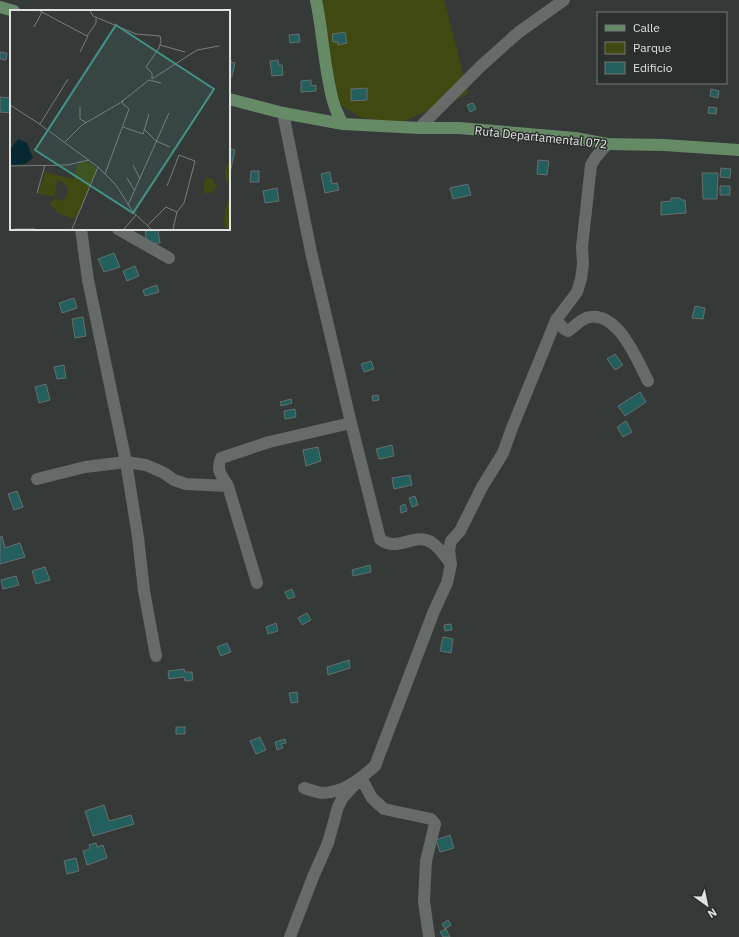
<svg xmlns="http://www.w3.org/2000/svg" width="739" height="937" font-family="'IBM Plex Sans',sans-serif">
<rect width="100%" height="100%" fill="#353937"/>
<path fill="#3f4911" d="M 322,0 L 444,0 L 456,45 L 468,94 L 399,123 L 362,118 L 339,104 L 332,70 Z"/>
<path fill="#23605d" stroke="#686d6d" d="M 345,32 L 347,43 L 338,45 L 338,42 L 333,42 L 332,34 Z
M 299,34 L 300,42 L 290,43 L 289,35 Z
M 0,52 L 7,53 L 6,60 L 0,59 Z
M 229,59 L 231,60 L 231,62 L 235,63 L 232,76 L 229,76 Z
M 278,60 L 279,65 L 282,65 L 283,75 L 272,76 L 270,61 Z
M 311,80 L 311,86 L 316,85 L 316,91 L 301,92 L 301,81 Z
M 367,88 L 367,100 L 351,101 L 351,89 Z
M 711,89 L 719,91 L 718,98 L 710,96 Z
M 0,97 L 11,98 L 11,113 L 0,112 Z
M 473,103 L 476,109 L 470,112 L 467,105 Z
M 709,107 L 717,108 L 716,114 L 708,113 Z
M 229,149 L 235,150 L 230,173 L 229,172 Z
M 538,160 L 549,161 L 547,175 L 537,174 Z
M 721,168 L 731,169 L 730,178 L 720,177 Z
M 251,171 L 259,171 L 259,182 L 250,182 Z
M 330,172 L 332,184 L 337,183 L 339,190 L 325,193 L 321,174 Z
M 702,173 L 718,173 L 717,199 L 703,199 Z
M 468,184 L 471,195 L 453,199 L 450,188 Z
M 720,186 L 730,186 L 730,195 L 720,195 Z
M 277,188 L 279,201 L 265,203 L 263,191 Z
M 671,198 L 680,198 L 681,200 L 685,200 L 686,213 L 661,215 L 661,202 L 671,201 Z
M 158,230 L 160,243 L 147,244 L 145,231 Z
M 114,253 L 120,267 L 104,272 L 98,259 Z
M 135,266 L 139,276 L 127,281 L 123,271 Z
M 157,285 L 159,292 L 145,296 L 143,290 Z
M 74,298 L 77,308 L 62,313 L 59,303 Z
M 695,306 L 705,308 L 703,319 L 692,318 Z
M 83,317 L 86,336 L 75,338 L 72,319 Z
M 615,354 L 623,365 L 615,370 L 607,359 Z
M 371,361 L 374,369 L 364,372 L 361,364 Z
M 64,365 L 66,378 L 57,379 L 54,367 Z
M 46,384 L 50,400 L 39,403 L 35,387 Z
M 640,392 L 646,402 L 625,416 L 618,406 Z
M 378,395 L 379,400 L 373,401 L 372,396 Z
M 291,399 L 292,403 L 281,406 L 280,402 Z
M 295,409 L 296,417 L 285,419 L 284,411 Z
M 626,421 L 632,432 L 623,437 L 617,427 Z
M 392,445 L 394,456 L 379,459 L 376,449 Z
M 318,447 L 321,461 L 306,466 L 303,450 Z
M 410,475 L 412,485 L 394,489 L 392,478 Z
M 17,491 L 23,507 L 14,510 L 8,494 Z
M 415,496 L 418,505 L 412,507 L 409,498 Z
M 405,504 L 407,511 L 401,513 L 400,506 Z
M 2,536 L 5,548 L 20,543 L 25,557 L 0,564 L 0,537 Z
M 370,565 L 371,572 L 353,576 L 352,570 Z
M 45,567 L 50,580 L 36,584 L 32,571 Z
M 16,576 L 19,585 L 3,589 L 1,580 Z
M 292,589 L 295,597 L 288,599 L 285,592 Z
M 307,613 L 311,620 L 302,625 L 298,618 Z
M 276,623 L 278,631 L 268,634 L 266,627 Z
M 451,624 L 452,630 L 445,631 L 444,625 Z
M 443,637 L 453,639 L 451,653 L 440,651 Z
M 227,643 L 231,652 L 221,656 L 217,647 Z
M 349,660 L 350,668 L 328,675 L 327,667 Z
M 184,669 L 185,672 L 192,672 L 193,680 L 185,681 L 184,677 L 169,679 L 168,671 Z
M 297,692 L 298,702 L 291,703 L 289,693 Z
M 176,727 L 185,727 L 185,734 L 176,734 Z
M 260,737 L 266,750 L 256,754 L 250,741 Z
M 285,739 L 286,743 L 281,744 L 283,748 L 277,750 L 275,742 Z
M 104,805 L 109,821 L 131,815 L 134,824 L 93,836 L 85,811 Z
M 450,835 L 454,848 L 440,852 L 436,840 Z
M 96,843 L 97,847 L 103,845 L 107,858 L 87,865 L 83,851 L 90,849 L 89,845 Z
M 76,858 L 79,871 L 67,874 L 64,861 Z
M 448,920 L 451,925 L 445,929 L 442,924 Z
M 446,929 L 450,937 L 443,937 L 440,932 Z"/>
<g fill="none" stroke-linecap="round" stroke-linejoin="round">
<path stroke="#666a68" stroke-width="12" d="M 283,113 L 311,252 L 351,423 L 380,539 C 397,553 414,532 431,542 C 439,547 445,556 450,563
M 419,128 L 482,65 L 519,32 L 564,0
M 81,229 L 88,280 L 126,462 L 138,537 L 144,591 L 156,656
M 118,229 L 169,258
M 556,320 L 564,329 L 568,331 C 574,327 579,321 586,318 C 617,308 637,360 648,381
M 37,479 L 85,467 L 126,462 L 146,465 L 164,473 L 174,480 L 186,484 L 228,486
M 257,583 L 228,486 C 221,475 216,470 221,458 L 269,442 L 351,423
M 304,788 C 310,790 316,792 322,793 C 343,793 360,779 375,766 L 434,611 L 447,583 L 451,564 L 449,550 L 451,541 L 460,531 L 482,487 L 503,453 L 512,428 L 556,320 L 577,292 L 581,279 L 583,264 L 582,247 L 591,165 L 596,157 L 607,144
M 290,937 L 313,877 L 328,843 L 338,807 L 343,797 L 361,778 L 372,798 L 384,809 L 431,819 L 435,824 L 426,861 L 424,901 L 429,937"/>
<path stroke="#678a66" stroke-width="12" d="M 316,0 C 323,33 324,68 333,101 C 335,109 339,117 343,124
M 0,7 L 14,11
M 229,99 L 283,113 L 343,124 L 419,128 L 459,128 L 575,138 L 607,144 L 664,145 L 739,150"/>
</g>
<g text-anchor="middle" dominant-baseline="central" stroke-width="3" stroke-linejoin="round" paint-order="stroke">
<g font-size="12" fill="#e0e2e1" stroke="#2b2f2d">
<text transform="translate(541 137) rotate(6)">Ruta Departamental 072</text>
</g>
</g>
<g transform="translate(10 10)">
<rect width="220" height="220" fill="#353937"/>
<path d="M 220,149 L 220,171 L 218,172 L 215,169 L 215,160 ZM 69,151 L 81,153 L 87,160 L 66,208 L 61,208 L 48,203 L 39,193 L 45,188 L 53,191 L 58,182 L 57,177 L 48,169 L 44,187 L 28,184 L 35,162 L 63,169 ZM 196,167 L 203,169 L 203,173 L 208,175 L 201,183 L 194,183 L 193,179 ZM 220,188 L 220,213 L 219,219 L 214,216 L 214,211 L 215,199 Z" fill="#3f4911"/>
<path d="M 8,129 L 17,133 L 23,148 L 15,154 L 3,155 L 0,154 L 0,140 Z" fill="#062931"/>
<path fill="none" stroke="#797d7b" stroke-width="1" d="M 30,1 L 77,26 L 86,13 L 86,8M 80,1 L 83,6 L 126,24 L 150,26 L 151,31 L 149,38 L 136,57 L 142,63 L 142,69 L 187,40 L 209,36M 24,17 L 32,2M 150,35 L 175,42M 70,42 L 78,26M 0,95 L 28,113 L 88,157 L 106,175 L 123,202 L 141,219M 70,97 L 70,109 L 77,113M 30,114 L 58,69M 113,117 L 133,124 L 139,104M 135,120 L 146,131 L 160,137M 55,132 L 72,115 L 110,93 L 139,70 L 151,73M 123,155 L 130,169M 0,156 L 57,155 L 79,150M 95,164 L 119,99 L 113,94 L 112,90M 117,168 L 125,181M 157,176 L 169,145 L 185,151 L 174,193 L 167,202 L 163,219M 27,183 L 35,155M 118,195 L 159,103M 137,216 L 156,197 L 167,202M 5,219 L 25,219M 62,219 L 88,157M 114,219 L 126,205"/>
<path fill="#43918b" fill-opacity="0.15" stroke="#43918b" stroke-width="2" d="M 106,15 L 204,79 L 123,203 L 25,140 Z"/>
<rect width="220" height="220" fill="none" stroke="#e0e2e1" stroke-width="2"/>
</g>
<rect x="597" y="12" width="130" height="72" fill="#2b2f2d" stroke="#737775"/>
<rect x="605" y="25" width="20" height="6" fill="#678a66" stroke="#737775"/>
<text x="633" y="32" font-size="12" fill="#e0e2e1">Calle</text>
<rect x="605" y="42" width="20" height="12" fill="#3f4911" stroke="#737775"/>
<text x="633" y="52" font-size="12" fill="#e0e2e1">Parque</text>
<rect x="605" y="62" width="20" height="12" fill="#23605d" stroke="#737775"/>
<text x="633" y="72" font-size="12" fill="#e0e2e1">Edificio</text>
<g transform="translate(707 905) rotate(147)" stroke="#2b2f2d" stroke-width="3" paint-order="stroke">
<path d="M0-3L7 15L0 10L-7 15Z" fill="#e0e2e1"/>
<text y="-6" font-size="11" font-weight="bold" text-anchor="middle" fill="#e0e2e1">N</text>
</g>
</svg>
